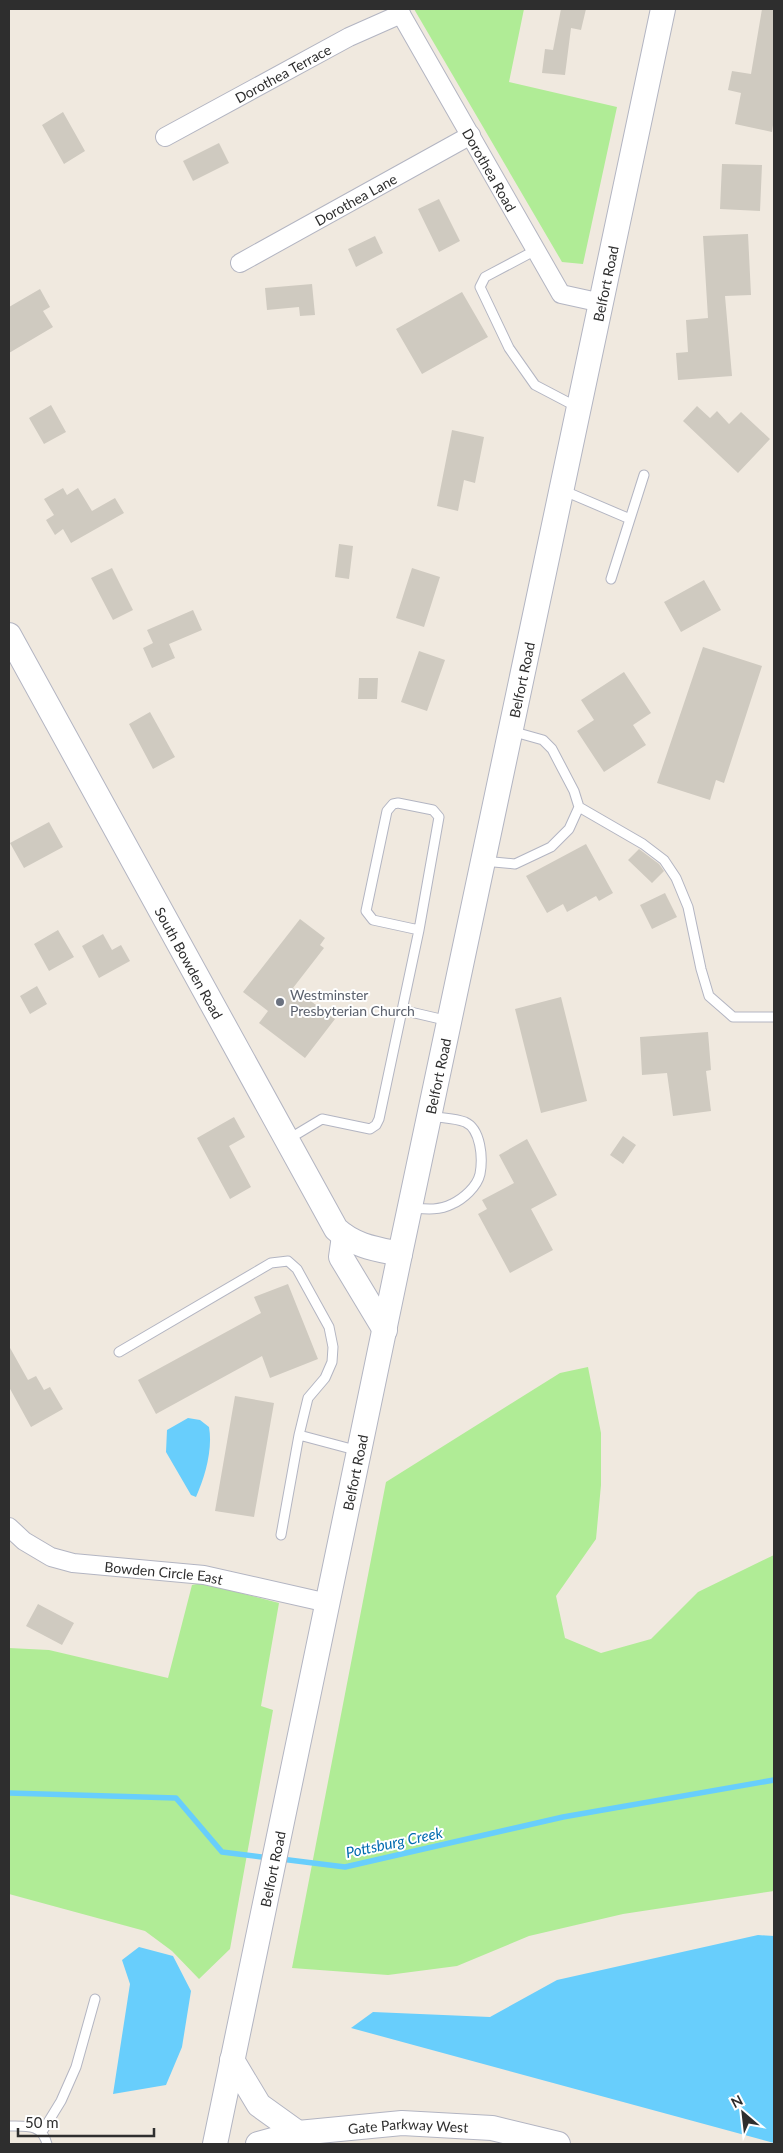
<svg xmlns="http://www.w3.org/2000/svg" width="783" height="2153" font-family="Lato,sans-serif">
<rect width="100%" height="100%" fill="#f0e9df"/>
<path fill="#b0ec96" d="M 414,9 L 524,9 L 509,82 L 617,107 L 583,264 L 562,262 Z
M 588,1367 L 601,1433 L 601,1485 L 596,1539 L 556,1596 L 565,1638 L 601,1653 L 651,1639 L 698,1592 L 774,1555 L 774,1891 L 623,1914 L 529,1936 L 457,1966 L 388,1975 L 292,1968 L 386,1482 L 560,1373 Z
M 202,1583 L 279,1603 L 261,1706 L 273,1710 L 230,1949 L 199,1979 L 172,1951 L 145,1931 L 9,1894 L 9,1648 L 49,1650 L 168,1678 L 192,1585 Z"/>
<path fill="#68cefc" d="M 188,1418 L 200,1420 L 209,1427 C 213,1449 205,1477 196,1497 L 191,1495 L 166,1452 L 167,1430 Z
M 758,1935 L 774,1936 L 774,2143 L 351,2028 L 373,2012 L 490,2017 L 557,1980 Z
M 139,1947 L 173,1956 L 191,1991 L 182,2047 L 166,2085 L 113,2094 L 130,1984 L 122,1960 Z"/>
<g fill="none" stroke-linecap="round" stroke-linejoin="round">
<path stroke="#68cefc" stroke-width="5.5" d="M 9,1793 L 176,1798 L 222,1852 L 269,1858
M 281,1859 L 345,1867 L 563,1817 L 774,1780"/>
</g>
<path fill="#cfcac0" d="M 561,9 L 586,9 L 581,30 L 571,28 L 565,75 L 542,73 L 545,49 L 553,50 Z
M 762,9 L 774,9 L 774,118 L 772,132 L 735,124 L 741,93 L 728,90 L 732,71 L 751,74 Z
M 63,112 L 85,151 L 64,164 L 42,125 Z
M 219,143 L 229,163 L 193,181 L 183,161 Z
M 722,164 L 762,165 L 760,211 L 720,209 Z
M 439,199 L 460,241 L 439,252 L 418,209 Z
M 748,234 L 751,295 L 725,296 L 732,376 L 678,380 L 676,353 L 688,352 L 686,320 L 708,318 L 703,236 Z
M 375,236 L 383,253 L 356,267 L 348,249 Z
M 312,284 L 315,315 L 300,316 L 299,307 L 267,310 L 265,288 Z
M 40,289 L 50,307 L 43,311 L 53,327 L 9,353 L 9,307 Z
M 462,292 L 488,337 L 422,374 L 396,329 Z
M 51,405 L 66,432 L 44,444 L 29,418 Z
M 697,406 L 710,418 L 717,411 L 729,424 L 741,412 L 770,439 L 738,473 L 683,421 Z
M 452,430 L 484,437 L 475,483 L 464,480 L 458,511 L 437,506 Z
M 63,488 L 67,495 L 78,488 L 92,511 L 115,498 L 124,513 L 71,543 L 63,529 L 55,535 L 46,520 L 54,515 L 44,499 Z
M 339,544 L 353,546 L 349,579 L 335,577 Z
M 112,568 L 133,610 L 113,620 L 91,578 Z
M 412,568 L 440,577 L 424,627 L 396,618 Z
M 704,580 L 721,610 L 681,632 L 664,602 Z
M 193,610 L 202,630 L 169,644 L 175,658 L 152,668 L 143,648 L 153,643 L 147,630 Z
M 703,647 L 762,666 L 724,783 L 716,780 L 710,800 L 657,783 Z
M 419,651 L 445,660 L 427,711 L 401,702 Z
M 624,672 L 651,713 L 633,725 L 646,745 L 604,772 L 577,731 L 594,720 L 581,700 Z
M 359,678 L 378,678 L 377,699 L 358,699 Z
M 150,712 L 175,757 L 153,769 L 129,724 Z
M 49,822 L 63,847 L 24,868 L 10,843 Z
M 586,844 L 613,893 L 599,901 L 596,896 L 567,912 L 563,904 L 547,913 L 526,876 Z
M 639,849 L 659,864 L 664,871 L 652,883 L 628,860 Z
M 665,893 L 677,917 L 652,929 L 640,905 Z
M 300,919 L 325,938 L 320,945 L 324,948 L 293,988 L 335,1019 L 305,1058 L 259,1023 L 268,1011 L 243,992 Z
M 58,930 L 74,957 L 49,971 L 34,944 Z
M 103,934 L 112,950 L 121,945 L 130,961 L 99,978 L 82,946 Z
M 37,986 L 47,1004 L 30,1014 L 20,996 Z
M 561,997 L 587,1101 L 541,1113 L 515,1009 Z
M 708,1032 L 711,1070 L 706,1071 L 711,1111 L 673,1116 L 667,1073 L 642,1075 L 640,1037 Z
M 234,1117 L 245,1137 L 229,1146 L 251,1187 L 230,1199 L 197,1138 Z
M 623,1136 L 636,1145 L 623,1164 L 610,1155 Z
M 527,1139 L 557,1195 L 531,1209 L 553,1250 L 510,1273 L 478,1214 L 487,1209 L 482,1200 L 514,1183 L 499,1155 Z
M 288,1284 L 318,1359 L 270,1378 L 262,1356 L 156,1414 L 138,1380 L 261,1313 L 254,1297 Z
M 9,1346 L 28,1380 L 36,1376 L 44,1390 L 50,1387 L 63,1409 L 31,1427 L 9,1387 Z
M 235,1396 L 274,1403 L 254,1517 L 215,1511 Z
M 38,1604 L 74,1623 L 62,1645 L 26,1626 Z"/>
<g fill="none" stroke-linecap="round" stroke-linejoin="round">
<g stroke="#b3b5c2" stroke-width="11">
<path id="lane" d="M 536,250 L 485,277 L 480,287 L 509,348 L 535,385 L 577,407
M 562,490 L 630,519 L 611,579
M 630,519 L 644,475
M 579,807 L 643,844 L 664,860 L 676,878 L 688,907 L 701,969 L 709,996 L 733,1017 L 773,1017
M 483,861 L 515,864 L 551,847 L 569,829 L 579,807 L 574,791 L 552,749 L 543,740 L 511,731
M 402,1010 L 449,1021
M 287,1140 L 322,1119 L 370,1129 L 376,1125 L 379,1119 L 419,930 L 439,817 L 433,810 L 398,803 L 393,804 L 387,811 L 366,911 L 373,920 L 419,930
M 411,1208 C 425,1209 438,1211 452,1204 C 463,1199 477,1187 480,1174 C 483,1158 481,1129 465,1122 C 455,1118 441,1118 430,1116
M 119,1352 L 271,1263 L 288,1261 L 297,1269 L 329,1327 L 333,1347 L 332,1362 L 325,1378 L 308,1398 L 299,1435 L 359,1451
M 281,1535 L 299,1435
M 9,2126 C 27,2126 42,2124 47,2144
M 42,2132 L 61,2101 L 76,2067 L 95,1999"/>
</g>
<g stroke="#b3b5c2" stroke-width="20">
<g id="street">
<path id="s1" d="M 398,9 L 561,294 L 602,303"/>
<path id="s2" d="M 165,137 L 349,37 L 401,14"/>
<path id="s3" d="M 240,263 L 471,135"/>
<path id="s4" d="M 9,1527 L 24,1541 L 51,1557 L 73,1563 L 204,1575 L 328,1603"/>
</g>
</g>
<g stroke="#b3b5c2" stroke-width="26">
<g id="secondary">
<path id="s5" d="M 9,635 L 336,1229 C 354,1246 376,1249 400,1254"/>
<path d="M 344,1236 L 341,1257 L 385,1330"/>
<path d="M 232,2060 L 259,2105 L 298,2133"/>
<path id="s6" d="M 215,2144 L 400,1254 L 663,9"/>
<path id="s7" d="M 258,2144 L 298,2133 L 402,2123 L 492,2128 L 558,2144"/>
</g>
</g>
<use href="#lane" stroke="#fff" stroke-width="9"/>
<use href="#street" stroke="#fff" stroke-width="18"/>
<use href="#secondary" stroke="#fff" stroke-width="24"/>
</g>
<circle fill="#6b7280" stroke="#fff" stroke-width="2" cx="280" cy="1002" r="5"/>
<g text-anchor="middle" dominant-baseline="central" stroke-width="4" stroke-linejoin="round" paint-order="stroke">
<g font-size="14" fill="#2e2e2e" stroke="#fff">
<text stroke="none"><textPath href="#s2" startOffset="134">Dorothea Terrace</textPath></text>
<text stroke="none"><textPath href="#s1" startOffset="185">Dorothea Road</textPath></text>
<text stroke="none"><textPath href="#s3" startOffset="132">Dorothea Lane</textPath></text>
<text stroke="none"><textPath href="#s6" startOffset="1901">Belfort Road</textPath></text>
<text stroke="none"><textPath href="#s6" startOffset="1496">Belfort Road</textPath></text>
<text stroke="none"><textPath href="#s5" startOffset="374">South Bowden Road</textPath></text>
<text stroke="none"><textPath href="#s6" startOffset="1091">Belfort Road</textPath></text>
<text stroke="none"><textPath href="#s6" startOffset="686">Belfort Road</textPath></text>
<text stroke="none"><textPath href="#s4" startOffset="166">Bowden Circle East</textPath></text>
<text stroke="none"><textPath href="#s6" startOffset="281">Belfort Road</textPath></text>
<text stroke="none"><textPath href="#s7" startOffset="152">Gate Parkway West</textPath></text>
</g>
<g font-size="14" fill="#5b616d" stroke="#fff" text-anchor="start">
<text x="290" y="994">Westminster<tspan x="290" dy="16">Presbyterian Church</tspan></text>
</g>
<g font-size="15" font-style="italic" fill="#006baf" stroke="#fff">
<text transform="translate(394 1842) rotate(-12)">Pottsburg Creek</text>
</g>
</g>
<rect width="783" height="2153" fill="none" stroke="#2e2e2e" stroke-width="20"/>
<g transform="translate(743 2113) rotate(332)" stroke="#ffffff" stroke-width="4" paint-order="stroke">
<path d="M0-4L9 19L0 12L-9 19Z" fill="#2e2e2e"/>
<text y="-8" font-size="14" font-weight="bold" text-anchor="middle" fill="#2e2e2e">N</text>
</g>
<path d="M18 2128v8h136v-8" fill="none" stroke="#2e2e2e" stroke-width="2.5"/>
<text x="25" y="2128" font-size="15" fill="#2e2e2e" stroke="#ffffff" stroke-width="4" paint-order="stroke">50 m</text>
</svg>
